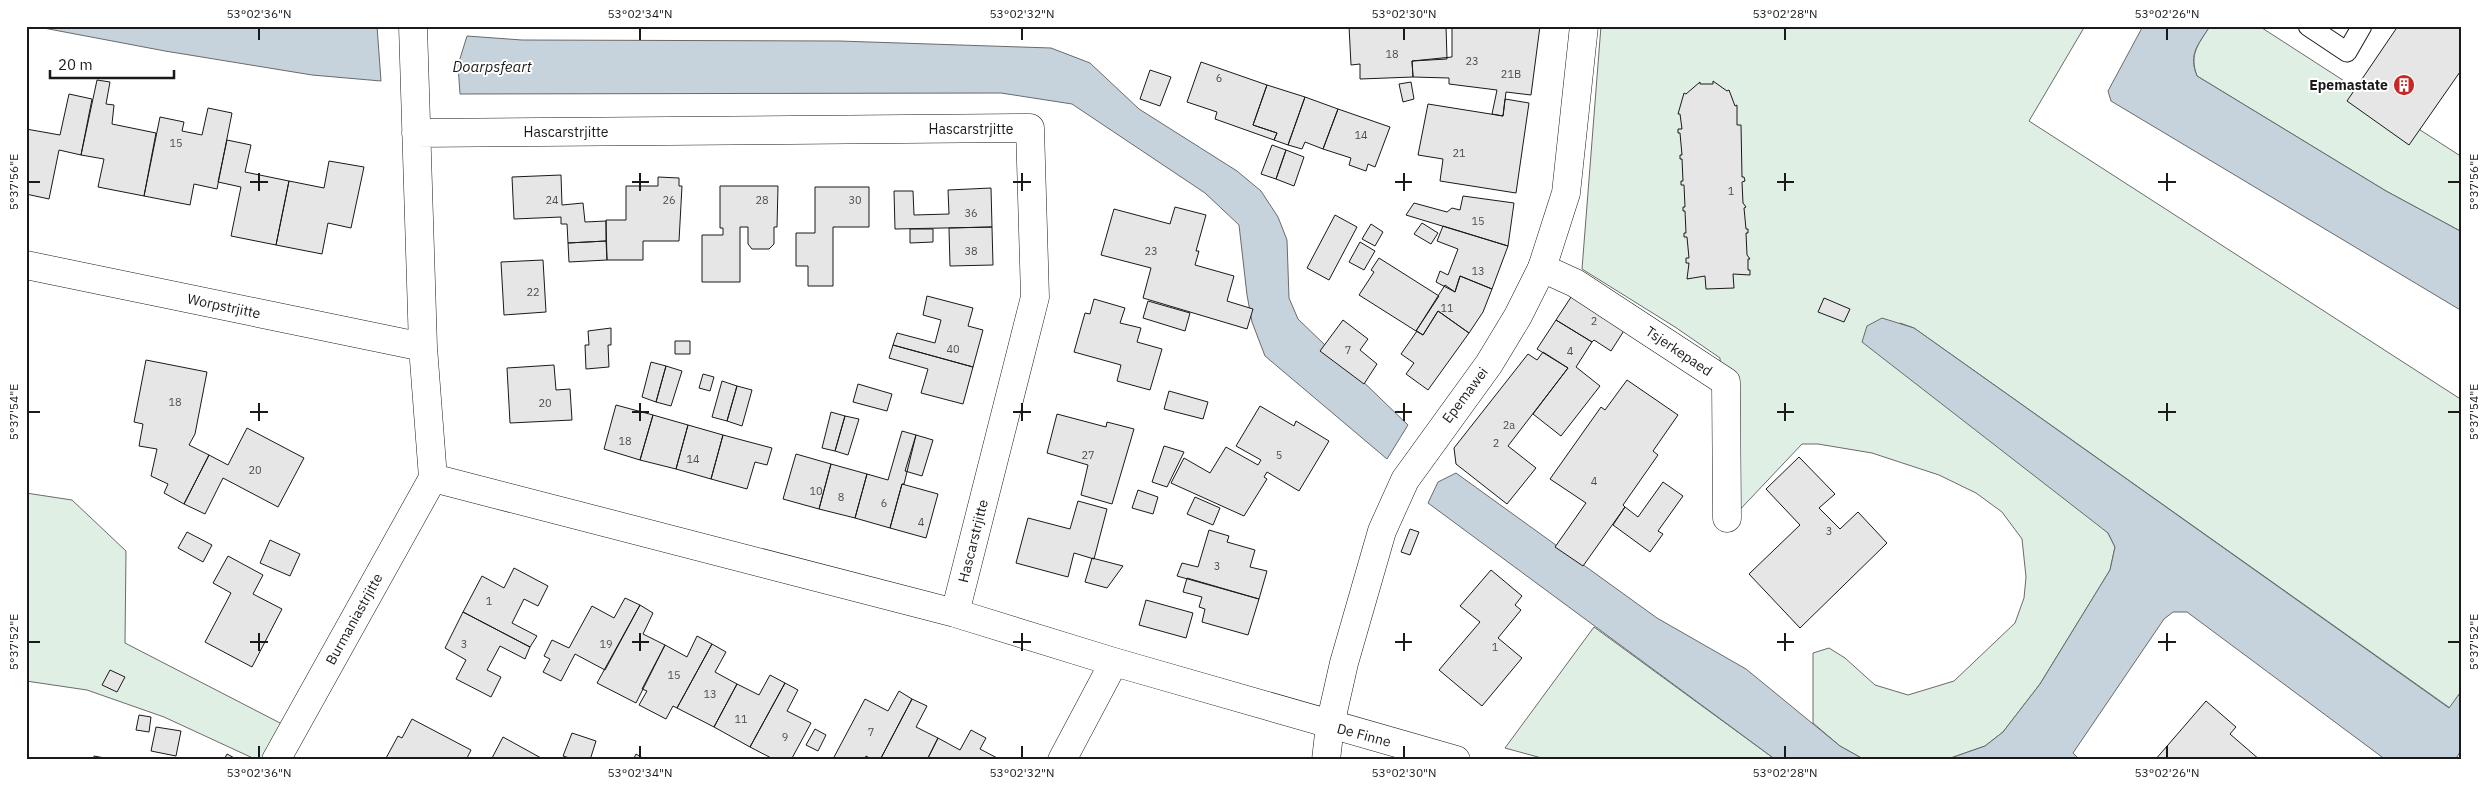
<svg xmlns="http://www.w3.org/2000/svg" width="2488" height="786" font-family="'IBM Plex Sans',sans-serif">
<rect width="100%" height="100%" fill="#fff"/>
<path fill="#e0efe3" stroke="#6a6a6a" d="M 1601,26 L 2085,26 L 2029,121 L 2462,400 L 2462,690 L 2450,708 L 1914,328 L 1900,323 L 2108,533 L 2115,547 L 2110,570 L 2040,684 L 2003,732 L 1985,746 L 1945,760 L 1865,760 L 1840,746 L 1813,723 L 1813,653 L 1829,648 L 1845,658 L 1875,685 L 1908,695 L 1954,681 L 2015,623 L 2024,598 L 2026,577 L 2022,539 L 2002,512 L 1976,493 L 1939,475 L 1872,453 L 1818,444 L 1802,444 L 1732,518 L 1720,358 L 1675,327 L 1582,269 Z
M 2210,26 L 2259,26 L 2462,157 L 2462,232 L 2386,191 L 2197,76 C 2189,54 2198,45 2210,26 Z
M 26,493 L 72,500 L 126,551 L 125,643 L 282,724 L 262,760 L 257,760 L 164,717 L 87,690 L 26,681 Z
M 1594,627 L 1776,760 L 1549,760 L 1505,748 Z"/>
<path fill="#c6d2dc" stroke="#6a6a6a" d="M 33,26 L 377,26 L 381,81 L 312,75 L 165,51 Z
M 2143,26 L 2210,26 C 2198,45 2188,54 2197,76 L 2386,191 L 2462,232 L 2462,311 L 2111,101 L 2108,91 Z
M 467,36 L 522,40 L 839,41 L 1051,48 L 1090,63 L 1139,109 L 1237,171 L 1261,191 L 1278,217 L 1287,240 L 1289,298 L 1298,319 L 1408,425 L 1387,459 L 1265,356 L 1252,322 L 1247,295 L 1239,225 L 1205,193 L 1072,104 L 1001,93 L 460,94 L 458,65 Z
M 1882,318 L 1914,328 L 2449,708 L 2462,690 L 2462,749 L 2455,760 L 2386,760 L 2187,612 L 2173,612 L 2164,619 L 2073,753 L 2080,760 L 1945,760 L 1985,746 L 2003,732 L 2040,684 L 2110,570 L 2115,547 L 2108,533 L 1862,342 L 1867,326 Z
M 1456,473 L 1657,618 L 1746,669 L 1840,746 L 1865,760 L 1776,760 L 1428,503 L 1438,482 Z"/>
<path fill="#e6e6e6" stroke="#1a1a1a" d="M 1349,26 L 1446,26 L 1447,59 L 1412,61 L 1413,77 L 1360,79 L 1360,64 L 1351,65 Z
M 1452,26 L 1540,26 L 1531,95 L 1506,92 L 1503,116 L 1492,114 L 1497,90 L 1449,84 L 1449,78 L 1413,77 L 1412,61 L 1452,57 Z
M 2398,26 L 2462,26 L 2462,69 L 2409,145 L 2347,101 Z
M 1201,62 L 1267,85 L 1253,125 L 1277,133 L 1274,140 L 1215,119 L 1217,112 L 1187,102 Z
M 1150,70 L 1171,77 L 1160,106 L 1140,99 Z
M 97,80 L 110,82 L 106,104 L 114,105 L 112,124 L 156,133 L 144,196 L 98,187 L 104,159 L 81,155 Z
M 1713,81 L 1727,91 L 1729,90 L 1735,106 L 1737,105 L 1737,125 L 1741,125 L 1742,177 L 1744,177 L 1745,181 L 1742,182 L 1743,203 L 1746,207 L 1744,208 L 1746,229 L 1748,229 L 1748,233 L 1746,233 L 1747,255 L 1750,259 L 1748,259 L 1748,270 L 1750,270 L 1750,275 L 1733,274 L 1734,288 L 1706,289 L 1705,276 L 1687,279 L 1689,263 L 1686,263 L 1686,258 L 1689,258 L 1687,237 L 1684,237 L 1684,233 L 1686,233 L 1685,211 L 1683,211 L 1683,207 L 1685,207 L 1684,185 L 1681,185 L 1681,181 L 1683,181 L 1682,159 L 1680,159 L 1680,155 L 1682,155 L 1680,133 L 1678,133 L 1678,129 L 1682,129 L 1680,114 L 1678,114 L 1684,93 L 1686,94 L 1700,82 L 1700,84 L 1713,84 Z
M 1411,82 L 1414,99 L 1403,102 L 1399,84 Z
M 1267,85 L 1305,97 L 1288,145 L 1274,140 L 1277,133 L 1253,125 Z
M 69,94 L 92,99 L 81,155 L 59,150 L 49,199 L 26,194 L 26,129 L 60,135 Z
M 1305,97 L 1338,109 L 1323,149 L 1305,142 L 1302,149 L 1288,145 Z
M 1505,99 L 1529,103 L 1516,193 L 1440,181 L 1443,159 L 1418,155 L 1428,104 L 1503,116 Z
M 208,108 L 232,113 L 217,189 L 194,184 L 190,205 L 144,196 L 160,117 L 184,122 L 182,131 L 202,135 Z
M 1338,109 L 1390,127 L 1375,167 L 1368,164 L 1366,171 L 1349,165 L 1351,158 L 1323,149 Z
M 227,140 L 251,145 L 245,172 L 289,181 L 276,245 L 231,236 L 241,187 L 218,182 Z
M 1272,145 L 1286,150 L 1276,179 L 1261,174 Z
M 1286,150 L 1304,157 L 1294,186 L 1276,179 Z
M 329,161 L 364,167 L 351,228 L 328,223 L 322,254 L 276,245 L 289,181 L 324,188 Z
M 561,175 L 562,205 L 583,203 L 585,222 L 606,221 L 606,241 L 568,243 L 567,224 L 561,224 L 561,217 L 514,219 L 512,177 Z
M 658,177 L 679,178 L 679,186 L 682,186 L 679,241 L 643,241 L 643,260 L 607,260 L 606,220 L 626,220 L 626,186 L 658,186 Z
M 720,186 L 778,186 L 777,227 L 774,227 L 774,244 L 769,249 L 752,249 L 748,244 L 748,227 L 740,227 L 740,282 L 702,282 L 702,235 L 723,235 L 723,228 L 720,228 Z
M 815,187 L 869,187 L 869,227 L 833,227 L 833,286 L 808,286 L 808,266 L 796,266 L 796,233 L 815,233 Z
M 991,188 L 992,227 L 895,229 L 894,191 L 913,191 L 914,215 L 949,214 L 948,190 Z
M 1463,196 L 1514,203 L 1508,246 L 1406,215 L 1414,203 L 1447,212 L 1452,208 L 1460,210 Z
M 1175,207 L 1206,215 L 1196,251 L 1199,251 L 1195,265 L 1234,276 L 1227,301 L 1253,309 L 1247,329 L 1143,298 L 1151,268 L 1101,255 L 1114,209 L 1170,224 Z
M 1335,215 L 1357,227 L 1329,280 L 1307,268 Z
M 1422,223 L 1438,233 L 1431,244 L 1414,234 Z
M 1371,224 L 1383,232 L 1375,246 L 1362,239 Z
M 1443,226 L 1508,246 L 1492,289 L 1460,276 L 1455,292 L 1436,282 L 1440,271 L 1448,275 L 1458,249 L 1437,241 Z
M 992,227 L 993,265 L 950,266 L 949,228 Z
M 910,229 L 933,229 L 933,242 L 910,243 Z
M 606,241 L 607,260 L 569,262 L 568,243 Z
M 1360,242 L 1375,251 L 1364,270 L 1349,262 Z
M 1379,258 L 1439,296 L 1416,331 L 1359,295 L 1374,272 L 1371,270 Z
M 543,260 L 546,312 L 504,315 L 501,262 Z
M 1460,276 L 1492,289 L 1483,312 L 1469,333 L 1438,311 L 1423,335 L 1416,331 L 1445,285 L 1455,292 Z
M 1575,291 L 1627,326 L 1611,351 L 1594,340 L 1592,342 L 1556,320 Z
M 927,296 L 973,308 L 968,326 L 983,330 L 973,367 L 893,345 L 897,333 L 935,343 L 941,320 L 923,315 Z
M 1824,298 L 1850,309 L 1844,322 L 1818,312 Z
M 1094,299 L 1125,308 L 1120,323 L 1141,328 L 1137,342 L 1162,349 L 1150,390 L 1117,381 L 1121,365 L 1074,352 L 1085,313 L 1090,314 Z
M 1148,301 L 1190,313 L 1185,331 L 1143,318 Z
M 1438,311 L 1469,333 L 1428,390 L 1406,374 L 1414,363 L 1401,354 L 1417,331 L 1423,335 Z
M 1343,320 L 1368,339 L 1360,350 L 1377,364 L 1364,384 L 1320,351 Z
M 1556,320 L 1592,342 L 1576,367 L 1600,386 L 1561,436 L 1533,414 L 1568,368 L 1537,349 Z
M 611,328 L 611,345 L 608,345 L 609,367 L 586,369 L 585,345 L 589,345 L 588,331 Z
M 675,341 L 690,341 L 690,354 L 675,354 Z
M 893,345 L 973,367 L 963,404 L 921,393 L 928,369 L 889,358 Z
M 1543,352 L 1568,368 L 1508,446 L 1536,468 L 1507,504 L 1456,464 L 1454,448 L 1528,354 L 1537,360 Z
M 146,360 L 207,372 L 195,434 L 189,445 L 209,455 L 184,504 L 164,493 L 168,484 L 151,476 L 157,449 L 139,446 L 143,424 L 134,422 Z
M 651,362 L 666,366 L 656,402 L 642,397 Z
M 554,365 L 556,390 L 570,389 L 572,420 L 510,423 L 507,368 Z
M 666,366 L 682,371 L 671,406 L 656,402 Z
M 703,374 L 714,377 L 710,391 L 699,388 Z
M 1627,380 L 1678,415 L 1653,451 L 1658,455 L 1623,505 L 1625,507 L 1583,566 L 1555,547 L 1586,503 L 1550,479 L 1601,407 L 1605,410 Z
M 722,381 L 737,386 L 727,421 L 712,417 Z
M 858,384 L 892,394 L 887,411 L 853,402 Z
M 737,386 L 752,390 L 742,426 L 727,421 Z
M 1169,391 L 1208,402 L 1203,419 L 1164,409 Z
M 616,405 L 653,415 L 640,460 L 604,449 Z
M 1260,406 L 1294,426 L 1296,421 L 1329,441 L 1299,491 L 1267,472 L 1264,477 L 1267,479 L 1244,516 L 1171,483 L 1184,458 L 1210,473 L 1226,447 L 1258,465 L 1261,460 L 1236,446 Z
M 831,412 L 845,416 L 835,451 L 822,448 Z
M 1057,414 L 1106,427 L 1107,422 L 1134,429 L 1112,504 L 1081,495 L 1088,465 L 1047,453 Z
M 653,415 L 688,425 L 676,469 L 640,460 Z
M 845,416 L 859,419 L 848,455 L 835,451 Z
M 688,425 L 723,435 L 711,479 L 676,469 Z
M 247,428 L 304,458 L 278,507 L 223,478 L 205,514 L 184,504 L 209,455 L 228,465 Z
M 902,431 L 916,435 L 904,484 L 902,484 L 890,528 L 855,518 L 867,474 L 888,480 Z
M 723,435 L 772,448 L 767,465 L 755,462 L 747,489 L 711,479 Z
M 916,435 L 933,440 L 922,476 L 905,471 Z
M 1164,446 L 1184,452 L 1167,487 L 1152,482 Z
M 796,454 L 831,464 L 819,509 L 783,499 Z
M 1799,457 L 1835,494 L 1819,508 L 1840,529 L 1858,512 L 1887,543 L 1800,628 L 1749,574 L 1800,525 L 1766,489 Z
M 831,464 L 867,474 L 855,518 L 819,509 Z
M 1663,482 L 1683,496 L 1658,531 L 1663,534 L 1650,552 L 1613,525 L 1625,507 L 1638,517 Z
M 902,484 L 938,494 L 926,538 L 890,528 Z
M 1138,490 L 1158,497 L 1153,514 L 1132,508 Z
M 1195,497 L 1220,508 L 1213,525 L 1187,514 Z
M 1078,501 L 1107,509 L 1094,559 L 1074,553 L 1068,577 L 1016,563 L 1028,518 L 1070,529 Z
M 1410,529 L 1419,532 L 1410,555 L 1401,552 Z
M 1209,530 L 1229,536 L 1227,542 L 1255,550 L 1250,567 L 1267,571 L 1259,599 L 1177,576 L 1182,563 L 1198,567 Z
M 187,532 L 212,545 L 203,562 L 178,548 Z
M 270,540 L 300,554 L 290,576 L 260,563 Z
M 228,556 L 263,575 L 253,594 L 282,609 L 252,667 L 205,642 L 231,593 L 213,583 Z
M 1092,558 L 1123,566 L 1107,588 L 1085,582 Z
M 514,568 L 548,586 L 538,606 L 524,599 L 512,623 L 537,636 L 530,647 L 463,612 L 482,576 L 504,588 Z
M 1491,570 L 1522,596 L 1515,605 L 1521,610 L 1498,638 L 1522,658 L 1482,706 L 1439,670 L 1480,622 L 1460,606 Z
M 1187,578 L 1259,599 L 1248,635 L 1202,622 L 1205,609 L 1199,607 L 1202,597 L 1183,592 Z
M 625,598 L 640,605 L 605,670 L 575,654 L 561,681 L 543,672 L 550,659 L 544,656 L 552,640 L 569,648 L 592,606 L 614,618 Z
M 1146,600 L 1193,613 L 1186,638 L 1139,625 Z
M 640,605 L 653,613 L 643,634 L 665,645 L 636,703 L 597,683 Z
M 463,612 L 530,647 L 525,659 L 500,646 L 487,670 L 501,677 L 491,697 L 456,679 L 466,660 L 445,648 Z
M 697,636 L 712,644 L 677,708 L 673,706 L 666,719 L 639,705 L 647,691 L 642,689 L 665,645 L 687,657 Z
M 712,644 L 726,652 L 715,672 L 737,684 L 714,727 L 677,708 Z
M 110,670 L 125,677 L 117,692 L 102,685 Z
M 770,675 L 785,683 L 750,747 L 714,727 L 737,684 L 759,695 Z
M 785,683 L 798,690 L 787,711 L 811,723 L 791,760 L 775,760 L 750,747 Z
M 899,691 L 912,699 L 880,760 L 873,760 L 866,756 L 864,760 L 833,759 L 865,699 L 888,711 Z
M 912,699 L 927,706 L 916,727 L 938,738 L 927,760 L 880,760 Z
M 2206,701 L 2236,727 L 2230,734 L 2260,760 L 2155,760 Z
M 139,715 L 151,717 L 149,732 L 136,730 Z
M 412,719 L 471,750 L 466,760 L 385,760 L 398,736 L 402,738 Z
M 156,727 L 181,731 L 176,756 L 151,751 Z
M 815,729 L 826,735 L 818,751 L 806,745 Z
M 971,730 L 986,738 L 980,749 L 1001,760 L 927,760 L 938,738 L 960,750 Z
M 572,733 L 596,741 L 590,760 L 576,760 L 563,756 Z
M 503,737 L 541,758 L 541,760 L 491,760 Z
M 227,754 L 238,760 L 224,760 Z
M 636,754 L 646,760 L 633,760 Z
M 94,756 L 115,760 L 93,760 Z"/>
<g fill="none" stroke-linecap="round" stroke-linejoin="round">
<g stroke="#1a1a1a" stroke-width="21">
<path id="lane" d="M 2308,26 L 2347,52 L 2362,26"/>
</g>
<g stroke="#1a1a1a" stroke-width="29">
<path id="street" d="M 413,26 L 423,347 L 433,478 L 955,613 L 1114,662 L 1456,760
M 416,133 L 1030,128 L 1035,297 L 955,613
M 26,265 L 423,347
M 1542,268 L 1575,283 L 1726,382 L 1727,518
M 276,760 L 433,478
M 1062,760 L 1114,662"/>
</g>
<g stroke="#1a1a1a" stroke-width="29">
<path id="secondary" d="M 1326,760 L 1330,725 L 1344,663 L 1382,531 L 1405,480 L 1489,364 L 1518,316 L 1542,268 L 1566,193 L 1584,26"/>
</g>
<use href="#lane" stroke="#fff" stroke-width="19"/>
<use href="#street" stroke="#fff" stroke-width="28"/>
<use href="#secondary" stroke="#fff" stroke-width="28"/>
</g>
<path fill="none" stroke="#1a1a1a" stroke-width="2" d="M 259,28 L 259,40M 640,28 L 640,40M 1022,28 L 1022,40M 1404,28 L 1404,40M 1785,28 L 1785,40M 2167,28 L 2167,40M 259,173 L 259,191M 640,173 L 640,191M 1022,173 L 1022,191M 1404,173 L 1404,191M 1785,173 L 1785,191M 2167,173 L 2167,191M 28,182 L 40,182M 250,182 L 268,182M 632,182 L 649,182M 1013,182 L 1031,182M 1395,182 L 1412,182M 1777,182 L 1794,182M 2158,182 L 2176,182M 2448,182 L 2460,182M 259,403 L 259,421M 640,403 L 640,421M 1022,403 L 1022,421M 1404,403 L 1404,421M 1785,403 L 1785,421M 2167,403 L 2167,421M 28,412 L 40,412M 250,412 L 268,412M 632,412 L 649,412M 1013,412 L 1031,412M 1395,412 L 1412,412M 1777,412 L 1794,412M 2158,412 L 2176,412M 2448,412 L 2460,412M 259,633 L 259,651M 640,633 L 640,651M 1022,633 L 1022,651M 1404,633 L 1404,651M 1785,633 L 1785,651M 2167,633 L 2167,651M 28,642 L 40,642M 250,642 L 268,642M 632,642 L 649,642M 1013,642 L 1031,642M 1395,642 L 1412,642M 1777,642 L 1794,642M 2158,642 L 2176,642M 2448,642 L 2460,642M 259,746 L 259,758M 640,746 L 640,758M 1022,746 L 1022,758M 1404,746 L 1404,758M 1785,746 L 1785,758M 2167,746 L 2167,758"/>
<defs>
<g id="building-disc" transform="scale(1.125)"><circle r="9.5" fill="#c62828" stroke="#fff"/><path d="M-4-6H4V6H1V3H-1V6H-4ZM-2.5-4.3h1.7v1.8h-1.7ZM.8-4.3h1.7v1.8H.8ZM-2.5-1h1.7V.8h-1.7ZM.8-1h1.7V.8H.8Z" fill="#fff"/></g>
</defs>
<g fill-rule="evenodd">
<use href="#building-disc" x="2404" y="85"/>
</g>
<g text-anchor="middle" dominant-baseline="central" stroke-width="4" stroke-linejoin="round" paint-order="stroke">
<g font-size="11" fill="#4d4d4d">
<text x="1392" y="54">18</text>
<text x="1472" y="61">23</text>
<text x="1511" y="74">21B</text>
<text x="1219" y="78">6</text>
<text x="1361" y="135">14</text>
<text x="176" y="143">15</text>
<text x="1459" y="153">21</text>
<text x="1731" y="191">1</text>
<text x="552" y="200">24</text>
<text x="669" y="200">26</text>
<text x="762" y="200">28</text>
<text x="855" y="200">30</text>
<text x="971" y="213">36</text>
<text x="1478" y="221">15</text>
<text x="971" y="251">38</text>
<text x="1151" y="251">23</text>
<text x="1478" y="271">13</text>
<text x="533" y="292">22</text>
<text x="1447" y="308">11</text>
<text x="1594" y="321">2</text>
<text x="953" y="349">40</text>
<text x="1348" y="350">7</text>
<text x="1570" y="351">4</text>
<text x="175" y="402">18</text>
<text x="545" y="403">20</text>
<text x="1509" y="425">2a</text>
<text x="625" y="441">18</text>
<text x="1496" y="443">2</text>
<text x="1088" y="455">27</text>
<text x="1279" y="455">5</text>
<text x="693" y="459">14</text>
<text x="255" y="470">20</text>
<text x="1594" y="481">4</text>
<text x="816" y="491">10</text>
<text x="841" y="497">8</text>
<text x="884" y="503">6</text>
<text x="921" y="522">4</text>
<text x="1829" y="531">3</text>
<text x="1217" y="566">3</text>
<text x="489" y="601">1</text>
<text x="464" y="644">3</text>
<text x="606" y="644">19</text>
<text x="1495" y="647">1</text>
<text x="674" y="675">15</text>
<text x="710" y="694">13</text>
<text x="741" y="719">11</text>
<text x="871" y="732">7</text>
<text x="785" y="737">9</text>
</g>
<g font-size="14" font-weight="bold" fill="#1a1a1a" stroke="#fff" text-anchor="end">
<text x="2388" y="85">Epemastate</text>
</g>
<g font-size="14" fill="#1a1a1a" stroke="#fff">
<text x="971" y="129">Hascarstrjitte</text>
<text x="566" y="132">Hascarstrjitte</text>
<text transform="translate(224 306) rotate(12)">Worpstrjitte</text>
<text transform="translate(1679 351) rotate(34)">Tsjerkepaed</text>
<text transform="translate(1465 395) rotate(-53)">Epemawei</text>
<text transform="translate(973 541) rotate(-76)">Hascarstrjitte</text>
<text transform="translate(354 619) rotate(-61)">Burmaniastrjitte</text>
<text transform="translate(1364 735) rotate(15)">De Finne</text>
</g>
<g font-size="15" font-style="italic" fill="#1a1a1a" stroke="#fff">
<text x="492" y="66">Doarpsfeart</text>
</g>
</g>
<rect width="2488" height="786" fill="none" stroke="#ffffff" stroke-width="55"/>
<path d="M50 70v8h124v-8" fill="none" stroke="#1a1a1a" stroke-width="2.5"/>
<text x="58" y="70" font-size="15" fill="#1a1a1a" stroke="#ffffff" stroke-width="4" paint-order="stroke">20 m</text>
<rect x="28" y="28" width="2432" height="730" fill="none" stroke="#1a1a1a" stroke-width="2"/>
<g font-size="12" text-anchor="middle" fill="#1a1a1a">
<text x="259" y="18">53°02'36"N</text>
<text x="640" y="18">53°02'34"N</text>
<text x="1022" y="18">53°02'32"N</text>
<text x="1404" y="18">53°02'30"N</text>
<text x="1785" y="18">53°02'28"N</text>
<text x="2167" y="18">53°02'26"N</text>
<text transform="translate(2474 182) rotate(-90)" y="4">5°37'56"E</text>
<text transform="translate(14 182) rotate(-90)" y="4">5°37'56"E</text>
<text transform="translate(2474 412) rotate(-90)" y="4">5°37'54"E</text>
<text transform="translate(14 412) rotate(-90)" y="4">5°37'54"E</text>
<text transform="translate(2474 642) rotate(-90)" y="4">5°37'52"E</text>
<text transform="translate(14 642) rotate(-90)" y="4">5°37'52"E</text>
<text x="259" y="777">53°02'36"N</text>
<text x="640" y="777">53°02'34"N</text>
<text x="1022" y="777">53°02'32"N</text>
<text x="1404" y="777">53°02'30"N</text>
<text x="1785" y="777">53°02'28"N</text>
<text x="2167" y="777">53°02'26"N</text>
</g>
</svg>
